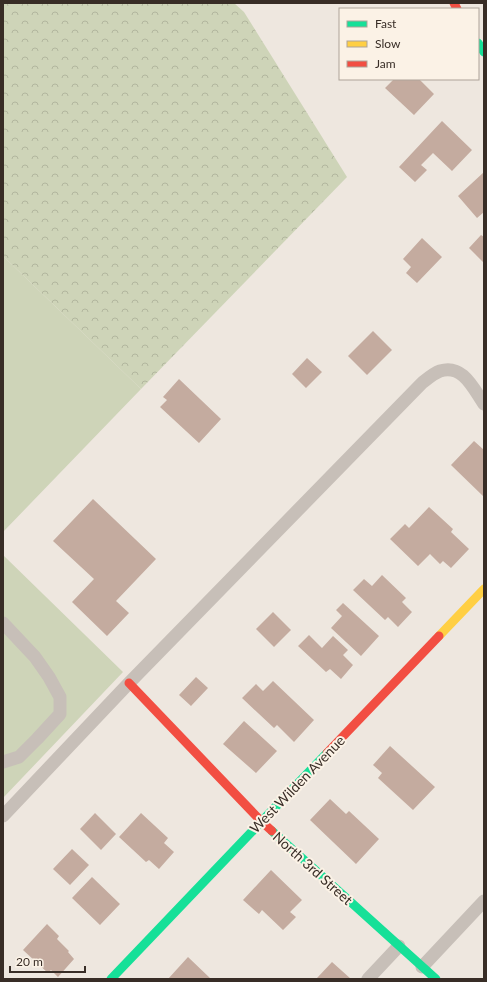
<svg xmlns="http://www.w3.org/2000/svg" width="487" height="982" font-family="Lato,sans-serif">
<defs>
<pattern id="forest-crowns" width="20" height="18" patternUnits="userSpaceOnUse"><rect width="20" height="18" fill="#ced4b8"/><path d="M2 6a3 3 0 1 1 6 0M12 15a3 3 0 1 1 6 0" fill="none" stroke="#b2b69e"/></pattern>
</defs>
<rect width="100%" height="100%" fill="#eee7df"/>
<path fill="#ced4b8" d="M 3,256 L 141,389 L 3,532 Z
M 3,555 L 123,672 L 3,798 Z"/>
<path fill="url(#forest-crowns)" d="M 3,3 L 234,3 L 244,12 L 347,177 L 141,389 L 3,256 Z"/>
<path fill="#c4ab9f" d="M 394,79 L 419,79 L 434,94 L 414,115 L 385,88 Z
M 442,121 L 472,150 L 452,171 L 433,153 L 421,165 L 427,170 L 415,182 L 399,167 Z
M 484,172 L 484,212 L 477,218 L 458,196 Z
M 481,235 L 484,237 L 484,263 L 469,248 Z
M 422,238 L 442,257 L 417,283 L 406,273 L 411,267 L 403,259 Z
M 373,331 L 392,350 L 367,375 L 348,356 Z
M 307,358 L 322,372 L 306,388 L 292,374 Z
M 179,379 L 221,419 L 199,443 L 160,407 L 167,400 L 163,397 Z
M 474,441 L 484,450 L 484,497 L 451,465 Z
M 93,499 L 156,559 L 116,601 L 129,613 L 107,636 L 72,602 L 94,579 L 53,541 Z
M 429,507 L 453,529 L 451,532 L 469,549 L 451,568 L 443,561 L 440,564 L 430,554 L 418,566 L 390,539 L 405,524 L 409,528 Z
M 382,575 L 406,598 L 402,602 L 412,612 L 398,627 L 388,617 L 385,620 L 353,590 L 364,579 L 372,586 Z
M 343,603 L 379,636 L 361,656 L 331,628 L 342,616 L 336,610 Z
M 273,612 L 291,630 L 274,647 L 256,629 Z
M 309,635 L 322,648 L 333,636 L 348,650 L 343,655 L 353,665 L 341,679 L 330,669 L 326,672 L 298,646 Z
M 196,677 L 208,688 L 191,706 L 179,695 Z
M 273,681 L 314,720 L 294,742 L 277,725 L 274,728 L 242,698 L 256,684 L 263,691 Z
M 244,721 L 277,751 L 256,773 L 223,744 Z
M 390,746 L 435,787 L 413,810 L 378,778 L 382,773 L 373,765 Z
M 330,799 L 346,814 L 349,811 L 379,839 L 356,864 L 310,820 Z
M 95,813 L 116,834 L 101,850 L 80,829 Z
M 141,813 L 168,838 L 164,843 L 174,852 L 159,869 L 149,860 L 146,862 L 119,837 Z
M 72,849 L 89,865 L 70,885 L 53,869 Z
M 271,870 L 302,900 L 290,912 L 296,917 L 283,930 L 262,910 L 259,914 L 243,900 Z
M 92,877 L 120,904 L 100,925 L 72,898 Z
M 47,924 L 59,936 L 57,939 L 69,951 L 68,952 L 74,959 L 58,977 L 51,970 L 48,973 L 23,950 Z
M 188,957 L 211,979 L 168,979 Z
M 332,962 L 351,979 L 317,978 Z"/>
<g fill="none" stroke-linecap="round" stroke-linejoin="round">
<path stroke="#c7bfb8" stroke-width="13" d="M 3,623 L 35,657 L 49,677 L 60,697 L 60,714 L 37,739 L 19,757 L 3,762
M 3,816 L 129,683 L 422,383 C 427,379 434,373 440,371 C 463,364 473,388 484,404
M 422,967 L 484,901
M 368,979 L 399,946"/>
<path stroke="#16e098" stroke-width="9" d="M 478,43 L 484,52
M 272,831 L 436,979
M 111,979 L 327,753"/>
<path stroke="#ffcf43" stroke-width="9" d="M 439,636 L 484,589"/>
<path stroke="#f24e42" stroke-width="9" d="M 454,3 L 457,9
M 129,683 L 261,821 L 272,831
M 327,753 L 439,636"/>
</g>
<g text-anchor="middle" dominant-baseline="central" stroke-width="4" stroke-linejoin="round" paint-order="stroke">
<g font-size="14" fill="#382d26" stroke="#fbf2e6">
<text transform="translate(297 784) rotate(-46)">West Wilden Avenue</text>
<text transform="translate(313 868) rotate(42)">North 3rd Street</text>
</g>
</g>
<rect width="487" height="982" fill="none" stroke="#382d26" stroke-width="8"/>
<rect x="339" y="8" width="140" height="72" fill="#fbf2e6" stroke="#ada399"/>
<rect x="347" y="21" width="20" height="6" fill="#16e098" stroke="#ada399"/>
<text x="375" y="28" font-size="12" fill="#382d26">Fast</text>
<rect x="347" y="41" width="20" height="6" fill="#ffcf43" stroke="#ada399"/>
<text x="375" y="48" font-size="12" fill="#382d26">Slow</text>
<rect x="347" y="61" width="20" height="6" fill="#f24e42" stroke="#ada399"/>
<text x="375" y="68" font-size="12" fill="#382d26">Jam</text>
<path d="M10 966v6h75v-6" fill="none" stroke="#382d26" stroke-width="2"/>
<text x="16" y="966" font-size="12" fill="#382d26" stroke="#fbf2e6" stroke-width="3" paint-order="stroke">20 m</text>
</svg>
